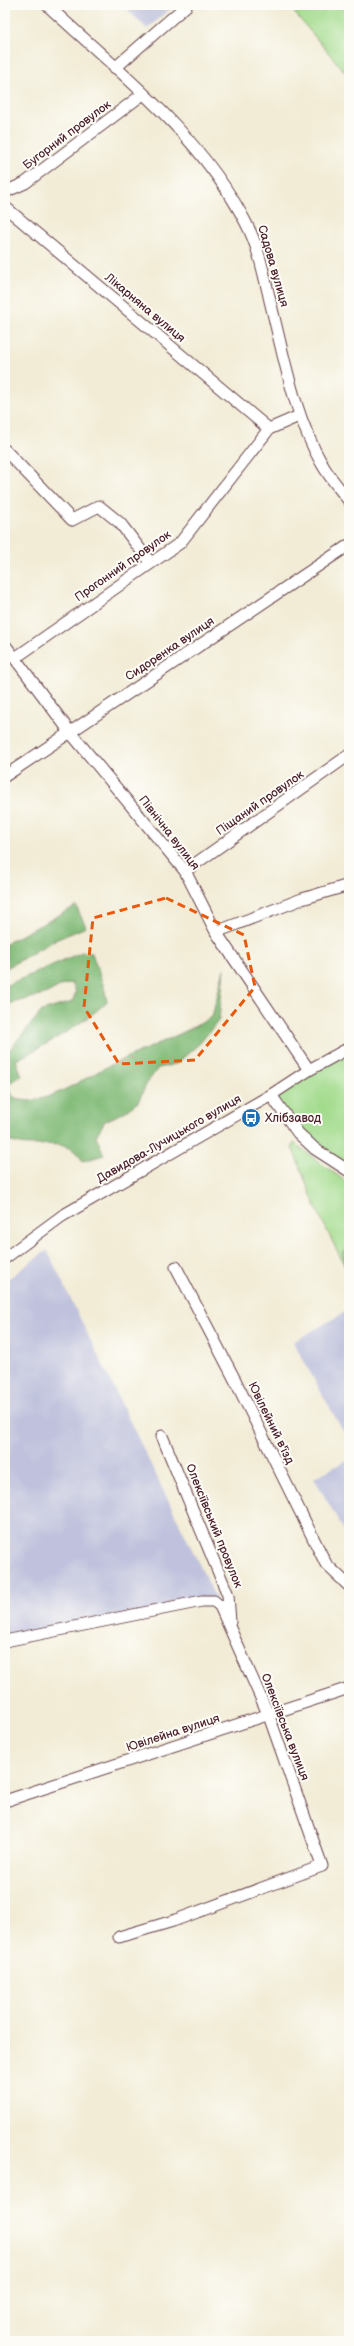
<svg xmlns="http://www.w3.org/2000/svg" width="354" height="2346" font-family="'Balsamiq Sans',sans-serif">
<rect width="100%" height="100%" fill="#fdfcf7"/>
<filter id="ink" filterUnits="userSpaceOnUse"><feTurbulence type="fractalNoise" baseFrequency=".025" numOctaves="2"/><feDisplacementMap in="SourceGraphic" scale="8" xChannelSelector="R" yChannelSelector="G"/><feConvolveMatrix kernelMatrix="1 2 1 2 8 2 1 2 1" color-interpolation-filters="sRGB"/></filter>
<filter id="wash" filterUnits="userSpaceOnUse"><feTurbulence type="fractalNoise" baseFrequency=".012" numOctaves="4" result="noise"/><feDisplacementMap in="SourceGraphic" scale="16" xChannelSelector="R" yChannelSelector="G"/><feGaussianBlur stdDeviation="0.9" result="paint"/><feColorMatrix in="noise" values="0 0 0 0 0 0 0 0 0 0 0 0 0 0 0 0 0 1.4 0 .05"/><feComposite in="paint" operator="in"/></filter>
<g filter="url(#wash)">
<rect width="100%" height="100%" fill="#f2ecd6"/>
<path fill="#c0c2dd" d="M 123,5 L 175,5 L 147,29 Z
M 47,1250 L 216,1599 L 5,1637 L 5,1281 Z
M 349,1310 L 349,1442 L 293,1342 Z
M 349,1459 L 349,1539 L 314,1478 Z"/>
<path fill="#a3db8d" stroke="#767d5c" d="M 288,5 L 337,5 L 349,12 L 349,77 Z
M 349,1052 L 349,1171 L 317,1150 L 271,1095 Z
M 294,1143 L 349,1184 L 349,1275 L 317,1210 L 292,1147 Z"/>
<path fill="#82bb78" stroke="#666d52" d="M 76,906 L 86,927 L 53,941 L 5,969 L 5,944 Z
M 82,952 L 92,953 C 97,970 105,985 107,1002 C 80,1026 48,1044 16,1060 L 22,1076 L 7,1084 L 12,1096 C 19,1100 26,1102 35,1100 C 60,1096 89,1075 113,1064 C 146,1048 180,1036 212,1017 L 224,969 L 219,1020 L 200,1043 L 176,1064 L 158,1068 L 147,1083 L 138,1102 L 123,1113 L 105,1121 L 96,1136 L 104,1155 L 83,1161 C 79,1156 75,1150 69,1148 C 50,1139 26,1152 5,1138 L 5,1055 L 42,1011 L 72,1002 L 76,992 L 72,983 L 60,986 L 45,994 L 5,1005 L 5,986 Z
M 349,1249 L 349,1275 L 346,1271 L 342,1252 Z"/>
</g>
<g filter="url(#ink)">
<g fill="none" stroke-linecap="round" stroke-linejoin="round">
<g stroke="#633e45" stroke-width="13">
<path id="minor" d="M 47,5 C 118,71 201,135 246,223 C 260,249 265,281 272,309 C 285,362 295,417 322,464 C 329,477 340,489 349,501
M 115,68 L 187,5
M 5,192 L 25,183 L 143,94
M 5,207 L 269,429
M 5,450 L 72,520 L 99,506 L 120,523 L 150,562
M 5,645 L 70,732 L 185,871 L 216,932 L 309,1070
M 15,658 L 180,543 L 269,429 L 299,416
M 5,776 L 349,545
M 185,871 L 349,755
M 216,932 L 302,899 L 349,885
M 271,1095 L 298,1133 L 315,1149 L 349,1171
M 5,1258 L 62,1216 L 271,1095 L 309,1070 L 349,1048
M 176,1267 L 234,1378 L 326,1564 L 349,1586
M 162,1436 L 228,1595 L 230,1622
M 5,1641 L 202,1601 L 214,1601 L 220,1606 L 269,1716 L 322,1866 L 173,1921 L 119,1937
M 5,1801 L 349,1688"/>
</g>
<use href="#minor" stroke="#fff" stroke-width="11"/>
</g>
</g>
<path fill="none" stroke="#e8590c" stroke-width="3" stroke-dasharray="8 5" stroke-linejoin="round" d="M 166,898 L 244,935 L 255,987 L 195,1060 L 119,1064 L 84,1007 L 93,918 Z"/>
<defs>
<g id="bus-disc" transform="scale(1)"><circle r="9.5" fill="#1f6fb2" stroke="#fdfcf7"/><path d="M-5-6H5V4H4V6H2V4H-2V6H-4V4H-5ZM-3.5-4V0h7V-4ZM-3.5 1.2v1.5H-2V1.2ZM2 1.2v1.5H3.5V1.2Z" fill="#fff"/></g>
</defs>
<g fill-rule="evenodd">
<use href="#bus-disc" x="251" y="1118"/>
</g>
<g text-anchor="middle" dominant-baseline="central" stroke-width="4" stroke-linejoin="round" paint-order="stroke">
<g font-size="12" fill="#4a1f2b" stroke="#fdfcf7">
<text transform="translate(67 135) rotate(-37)">Бугорний провулок</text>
<text transform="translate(273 266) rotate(74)">Садова вулиця</text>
<text transform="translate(145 308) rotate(40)">Лікарняна вулиця</text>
<text transform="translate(123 566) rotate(-35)">Прогонний провулок</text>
<text transform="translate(170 649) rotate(-34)">Сидоренка вулиця</text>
<text transform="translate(260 803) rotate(-35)">Піщаний провулок</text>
<text transform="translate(169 833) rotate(52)">Північна вулиця</text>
<text transform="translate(169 1139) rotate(-30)">Давидова-Лучицького вулиця</text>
<text transform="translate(271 1423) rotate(64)">Ювілейний в'їзд</text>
<text transform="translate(214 1526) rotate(68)">Олексіївський провулок</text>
<text transform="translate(285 1727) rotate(69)">Олексіївська вулиця</text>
<text transform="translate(173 1733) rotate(-18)">Ювілейна вулиця</text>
</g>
<g font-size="12" fill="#4a1f2b" stroke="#fdfcf7" text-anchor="start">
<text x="265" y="1118">Хлібзавод</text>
</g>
</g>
<rect width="354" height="2346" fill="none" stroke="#fdfcf7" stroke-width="20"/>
</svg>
